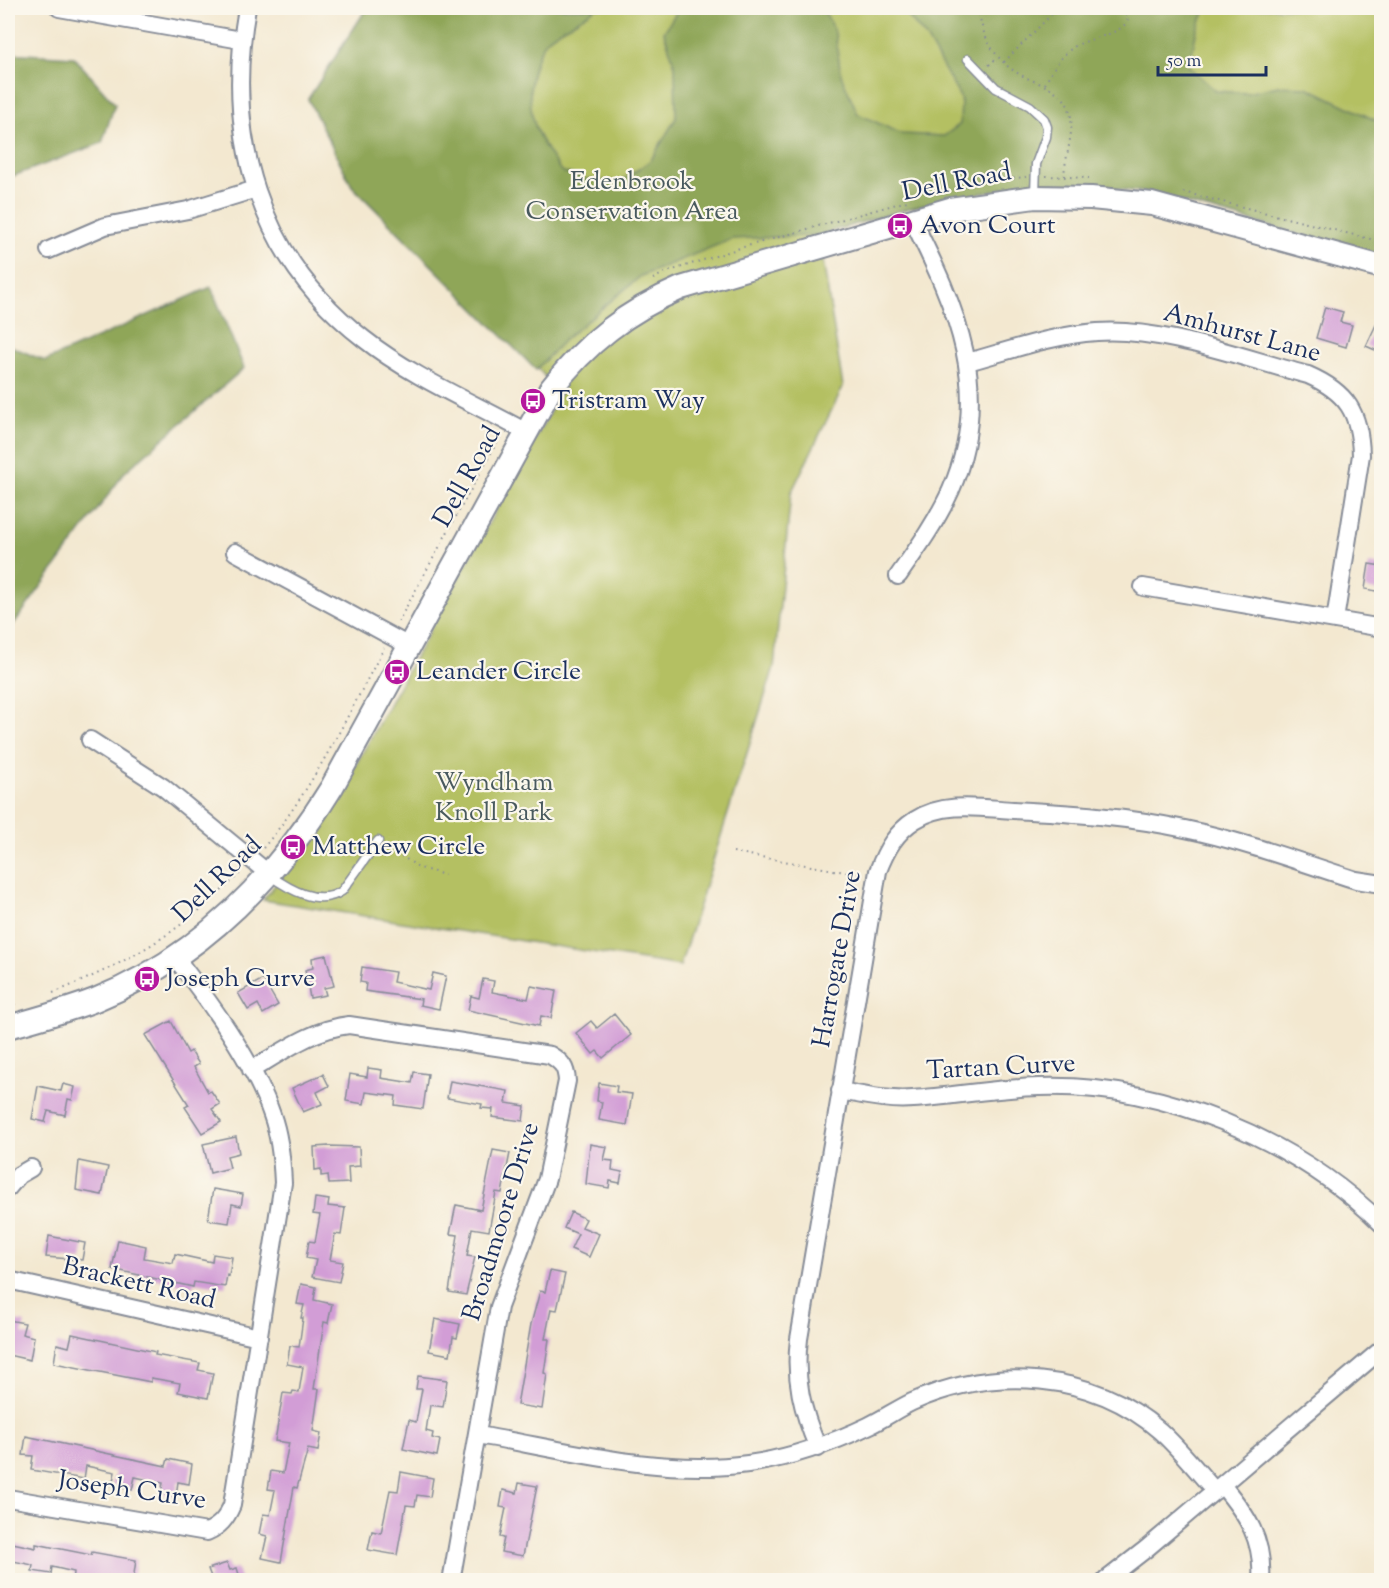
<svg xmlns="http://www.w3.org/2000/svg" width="1389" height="1588" font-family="'Sorts Mill Goudy',serif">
<rect width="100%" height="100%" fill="#fbf7ec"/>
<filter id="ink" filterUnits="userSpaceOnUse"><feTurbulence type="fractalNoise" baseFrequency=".0167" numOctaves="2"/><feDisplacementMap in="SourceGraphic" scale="12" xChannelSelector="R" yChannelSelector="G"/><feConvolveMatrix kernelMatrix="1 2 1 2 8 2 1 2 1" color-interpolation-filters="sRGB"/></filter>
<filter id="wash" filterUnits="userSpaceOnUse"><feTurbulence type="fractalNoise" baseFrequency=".008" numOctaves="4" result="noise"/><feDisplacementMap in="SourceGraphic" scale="24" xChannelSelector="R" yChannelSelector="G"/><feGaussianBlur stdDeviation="1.35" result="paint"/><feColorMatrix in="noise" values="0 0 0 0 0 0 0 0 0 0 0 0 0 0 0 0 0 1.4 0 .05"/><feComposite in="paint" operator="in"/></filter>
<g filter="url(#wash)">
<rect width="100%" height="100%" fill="#f3e8d0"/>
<path fill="#b4c062" stroke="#687860" stroke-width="1.5" d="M 367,8 L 1381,8 L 1381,257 L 1149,193 L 1088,185 L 1030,183 L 910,208 L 819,235 L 843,387 L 791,493 L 774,667 L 680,966 L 263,900 L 307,845 L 343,788 L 561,392 L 352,186 L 308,99 Z"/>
<path fill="#8fa658" stroke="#556a5b" stroke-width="1.5" d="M 367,8 L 596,8 C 584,18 553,32 546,41 C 528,66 526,103 537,131 C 542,145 553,159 561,171 L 584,179 L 620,182 L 651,160 L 676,118 L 675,66 L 664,32 L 679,8 L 823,8 L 835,33 L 841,75 L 858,114 L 902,134 L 944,136 L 960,124 L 961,99 L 927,39 L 901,8 L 1206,8 L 1197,29 L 1189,67 L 1216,91 L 1247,93 L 1278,86 L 1307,87 L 1381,123 L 1381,257 L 1149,193 L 1088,185 L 1030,183 L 910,208 L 819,235 L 732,239 L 641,276 L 564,340 L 536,370 L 352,186 L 308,99 Z
M 8,53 L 74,57 L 115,104 L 102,143 L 8,178 Z
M 211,287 L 244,368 L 125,472 L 8,632 L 8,345 L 45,361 Z"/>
<g id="blocks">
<path fill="#d29dd6" d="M 1325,307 L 1343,312 L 1340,322 L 1352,325 L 1346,347 L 1316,338 Z
M 1382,312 L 1382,353 L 1366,346 Z
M 1369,564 L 1382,566 L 1382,592 L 1365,589 Z
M 326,955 L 334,986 L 324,988 L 326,995 L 310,998 L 305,970 L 313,968 L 312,958 Z
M 362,967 L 395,972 L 393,982 L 429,990 L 433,973 L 446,976 L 439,1009 L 420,1005 L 421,999 L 365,991 L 366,983 L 360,982 Z
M 263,979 L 278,1005 L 263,1014 L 258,1004 L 248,1010 L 238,993 Z
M 483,979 L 494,981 L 492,992 L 528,999 L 531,986 L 556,991 L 551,1018 L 541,1016 L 539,1026 L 468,1010 L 471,996 L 479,998 Z
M 614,1014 L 631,1035 L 603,1058 L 597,1051 L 593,1054 L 576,1033 L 591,1021 L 597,1028 Z
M 171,1021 L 188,1053 L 191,1051 L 199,1064 L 194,1067 L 208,1092 L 211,1091 L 220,1104 L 212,1109 L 221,1122 L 202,1133 L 185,1107 L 189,1105 L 145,1035 Z
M 368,1068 L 382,1070 L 381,1078 L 412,1083 L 414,1072 L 428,1074 L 423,1109 L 395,1105 L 396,1096 L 366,1092 L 364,1104 L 346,1101 L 350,1074 L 367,1077 Z
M 323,1074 L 329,1086 L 317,1092 L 322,1104 L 303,1112 L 292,1088 Z
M 450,1081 L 508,1091 L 506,1103 L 525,1106 L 523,1121 L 492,1117 L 493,1109 L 481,1108 L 482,1104 L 447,1098 Z
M 599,1083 L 617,1086 L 616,1092 L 632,1094 L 627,1125 L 599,1120 L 602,1102 L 597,1101 Z
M 63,1084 L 75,1087 L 72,1100 L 68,1099 L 65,1115 L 48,1111 L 45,1122 L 32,1119 L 38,1086 L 61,1091 Z
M 236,1137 L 239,1153 L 227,1156 L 230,1168 L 210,1173 L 203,1144 Z
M 590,1144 L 607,1147 L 604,1160 L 613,1161 L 612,1170 L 622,1172 L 620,1183 L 610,1181 L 609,1188 L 586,1184 Z
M 329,1146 L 359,1147 L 360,1166 L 348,1167 L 349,1183 L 329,1184 L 328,1175 L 321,1176 L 321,1169 L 315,1170 L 314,1147 Z
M 493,1150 L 510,1153 L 502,1193 L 496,1192 L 489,1231 L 472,1228 L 467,1256 L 475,1257 L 466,1295 L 449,1292 L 458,1235 L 450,1234 L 456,1205 L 481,1210 Z
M 79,1161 L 108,1167 L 102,1195 L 76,1190 Z
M 213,1189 L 243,1194 L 241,1206 L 232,1204 L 229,1223 L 208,1220 Z
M 315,1198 L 329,1200 L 328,1206 L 345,1208 L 341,1235 L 335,1234 L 330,1260 L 343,1262 L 339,1282 L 312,1277 L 316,1260 L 306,1258 L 309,1241 L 315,1242 L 320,1215 L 313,1214 Z
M 571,1212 L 586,1219 L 582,1227 L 599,1234 L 589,1257 L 571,1249 L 578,1234 L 564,1228 Z
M 49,1236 L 85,1243 L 82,1260 L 46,1257 Z
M 118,1240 L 146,1246 L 144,1258 L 173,1263 L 175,1254 L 212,1262 L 213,1254 L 232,1257 L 229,1276 L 227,1275 L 225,1287 L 194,1282 L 193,1287 L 112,1269 Z
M 550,1271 L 565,1274 L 557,1310 L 551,1309 L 545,1339 L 549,1339 L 544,1373 L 547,1374 L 542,1409 L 517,1405 L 531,1324 L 540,1291 L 545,1292 Z
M 301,1284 L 316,1287 L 314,1300 L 332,1304 L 328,1323 L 324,1322 L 314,1389 L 319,1389 L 313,1431 L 321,1433 L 318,1451 L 308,1449 L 297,1488 L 294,1487 L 281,1562 L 262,1558 L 267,1536 L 259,1534 L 263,1514 L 270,1515 L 275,1490 L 268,1489 L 271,1471 L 283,1473 L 289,1443 L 275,1441 L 283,1393 L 292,1394 L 293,1391 L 299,1392 L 303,1367 L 287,1364 L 290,1346 L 299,1347 L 303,1318 L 301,1318 L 304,1305 L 297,1304 Z
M 435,1319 L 460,1324 L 457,1338 L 453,1337 L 450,1355 L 429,1351 Z
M 8,1320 L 25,1323 L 22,1334 L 34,1337 L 30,1360 L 8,1355 Z
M 72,1334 L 156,1352 L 155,1355 L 200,1363 L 198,1370 L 213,1373 L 208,1398 L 178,1392 L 180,1383 L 151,1378 L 151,1382 L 54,1363 L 57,1344 L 69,1347 Z
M 418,1376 L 447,1380 L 443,1407 L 430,1405 L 426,1431 L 433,1433 L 432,1438 L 440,1440 L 437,1456 L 403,1449 L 409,1420 L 416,1422 L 422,1389 L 416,1389 Z
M 26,1436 L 166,1466 L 168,1459 L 192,1464 L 189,1484 L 178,1482 L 176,1496 L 161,1493 L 163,1483 L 135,1477 L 132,1490 L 112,1485 L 115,1472 L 86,1466 L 84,1479 L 31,1470 L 33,1456 L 23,1455 Z
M 401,1472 L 433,1478 L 430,1497 L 417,1495 L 415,1506 L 406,1505 L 397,1555 L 368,1550 L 372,1531 L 381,1533 L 390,1490 L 398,1491 Z
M 519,1483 L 537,1486 L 523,1556 L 501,1552 L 504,1538 L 500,1537 L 506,1508 L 500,1507 L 503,1490 L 517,1493 Z
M 8,1542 L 36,1548 L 36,1544 L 91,1555 L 92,1552 L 136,1560 L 133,1581 L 73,1581 L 74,1572 L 52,1567 L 51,1574 L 32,1571 L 33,1565 L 8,1560 Z
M 227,1563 L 230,1570 L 237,1568 L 241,1581 L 206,1581 L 211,1577 L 208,1569 Z"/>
</g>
</g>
<g filter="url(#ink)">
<use href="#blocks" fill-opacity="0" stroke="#878c97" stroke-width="1.5"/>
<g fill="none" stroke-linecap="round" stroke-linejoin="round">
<g stroke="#878c97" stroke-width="11">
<path id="lane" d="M 968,59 L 996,88 L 1030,106 L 1044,119 L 1047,127 L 1046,137 L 1036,164 L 1035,195
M 269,875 C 289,889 318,907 342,891 L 378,841"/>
</g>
<g stroke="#878c97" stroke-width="20">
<path id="street" d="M 59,8 L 241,40
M 247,8 C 224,137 258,257 364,339 C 412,377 472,402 526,432
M 49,250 L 105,226 L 188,210 L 256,189
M 968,362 C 1011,350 1053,335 1097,332 C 1161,327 1246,359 1308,375 C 1347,392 1360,413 1361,455 L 1335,620
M 235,552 L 409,646
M 898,576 C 917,549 937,521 951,490 C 994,391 957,309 912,219
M 1143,587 L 1382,628
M 90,740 L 163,787 L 269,874
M 251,1070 C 282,1052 313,1029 349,1025 L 550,1055 C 562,1062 566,1067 567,1081 L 547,1179 L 499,1307 L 452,1576
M 840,1091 C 864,1095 888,1101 913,1099 C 955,1096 997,1088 1039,1087 C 1162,1083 1294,1138 1382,1224
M 8,1188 L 19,1175 L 31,1168
M 8,1280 L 259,1337
M 478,1435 C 566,1450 658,1476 748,1464 C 790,1458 830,1444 868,1426 C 883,1419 897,1409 912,1402 C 992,1366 1092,1371 1160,1431 C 1180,1449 1197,1471 1215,1491
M 818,1448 C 802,1411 794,1378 799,1339 L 878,871 C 886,850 896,832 915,820 C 944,801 981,808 1013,810 C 1071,813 1128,817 1185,829 C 1243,841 1300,862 1356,880 L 1382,884
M 1222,1485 C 1247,1515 1264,1540 1261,1580
M 8,1498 L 207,1532 C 220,1526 226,1519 232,1505 L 283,1183 C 282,1160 280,1137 272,1115 C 254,1062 209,1001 175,957
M 1106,1580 L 1146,1549 L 1382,1349"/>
</g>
<g stroke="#878c97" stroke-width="26">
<path id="secondary" d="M 8,1027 C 37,1019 66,1011 95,1000 C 199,958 274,881 332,787 L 550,390 C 586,343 627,311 681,288 L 950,209 L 1035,197 L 1091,198 L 1152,204 L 1382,267"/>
</g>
<path stroke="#878c97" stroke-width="2" stroke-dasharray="1.5 4.5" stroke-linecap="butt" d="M 979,8 C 980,35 996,62 1021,75 C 1039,85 1064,88 1070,112 C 1075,131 1065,157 1064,176
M 1004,62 L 1058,8
M 989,65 L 998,57
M 1045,84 C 1052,71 1059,58 1071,49 C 1085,37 1125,36 1128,18 L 1123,8
M 1046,176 L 1089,178
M 960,188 L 985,181 L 1026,177
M 1183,192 L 1382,242
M 653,279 L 664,273 L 740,248 L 911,200
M 398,622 L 501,435
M 386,846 L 420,868 L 445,875
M 263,848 C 312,791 348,715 384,648
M 733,852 L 862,875
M 53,993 C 132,961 181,932 241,872
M 8,1006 L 19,1003"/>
<use href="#lane" stroke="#fff" stroke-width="8"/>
<use href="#street" stroke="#fff" stroke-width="16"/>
<use href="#secondary" stroke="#fff" stroke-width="22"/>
</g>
</g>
<defs>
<g id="bus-disc" transform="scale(1.35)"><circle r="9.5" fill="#b5179e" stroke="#fbf7ec"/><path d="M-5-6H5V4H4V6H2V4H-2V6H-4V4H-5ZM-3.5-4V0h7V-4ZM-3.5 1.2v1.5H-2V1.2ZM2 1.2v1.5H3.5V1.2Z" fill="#fff"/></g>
</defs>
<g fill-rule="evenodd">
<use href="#bus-disc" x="900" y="226"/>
<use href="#bus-disc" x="533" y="401"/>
<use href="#bus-disc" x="397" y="672"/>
<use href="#bus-disc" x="293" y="847"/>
<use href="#bus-disc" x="147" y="979"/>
</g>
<g text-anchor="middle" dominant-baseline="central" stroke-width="4.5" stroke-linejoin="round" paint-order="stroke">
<g font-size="26" fill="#495a5f" stroke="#fbf7ec">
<text x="632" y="182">Edenbrook<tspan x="632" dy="30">Conservation Area</tspan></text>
<text x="494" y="783">Wyndham<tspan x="494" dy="30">Knoll Park</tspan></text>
</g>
<g font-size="26" fill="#1b2f5e" stroke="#fbf7ec">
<text transform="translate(957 183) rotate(-11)">Dell Road</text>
<text transform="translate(1242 334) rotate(15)">Amhurst Lane</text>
<text transform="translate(468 477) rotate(-61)">Dell Road</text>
<text transform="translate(218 880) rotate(-44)">Dell Road</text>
<text transform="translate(838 959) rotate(-80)">Harrogate Drive</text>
<text transform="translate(1001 1068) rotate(-3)">Tartan Curve</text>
<text transform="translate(502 1222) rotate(-73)">Broadmoore Drive</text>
<text transform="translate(139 1284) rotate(13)">Brackett Road</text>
<text transform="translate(132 1491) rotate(8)">Joseph Curve</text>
</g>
<g font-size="26" fill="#1b2f5e" stroke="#fbf7ec" text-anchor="start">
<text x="920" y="226">Avon Court</text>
<text x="552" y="401">Tristram Way</text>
<text x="416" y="672">Leander Circle</text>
<text x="312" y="847">Matthew Circle</text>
<text x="166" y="979">Joseph Curve</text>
</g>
</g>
<rect width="1389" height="1588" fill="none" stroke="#fbf7ec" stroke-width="30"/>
<path d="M1158 66v9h108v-9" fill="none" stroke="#1b2f5e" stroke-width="3"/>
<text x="1167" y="66" font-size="18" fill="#1b2f5e" stroke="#fbf7ec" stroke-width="4.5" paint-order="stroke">50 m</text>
</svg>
